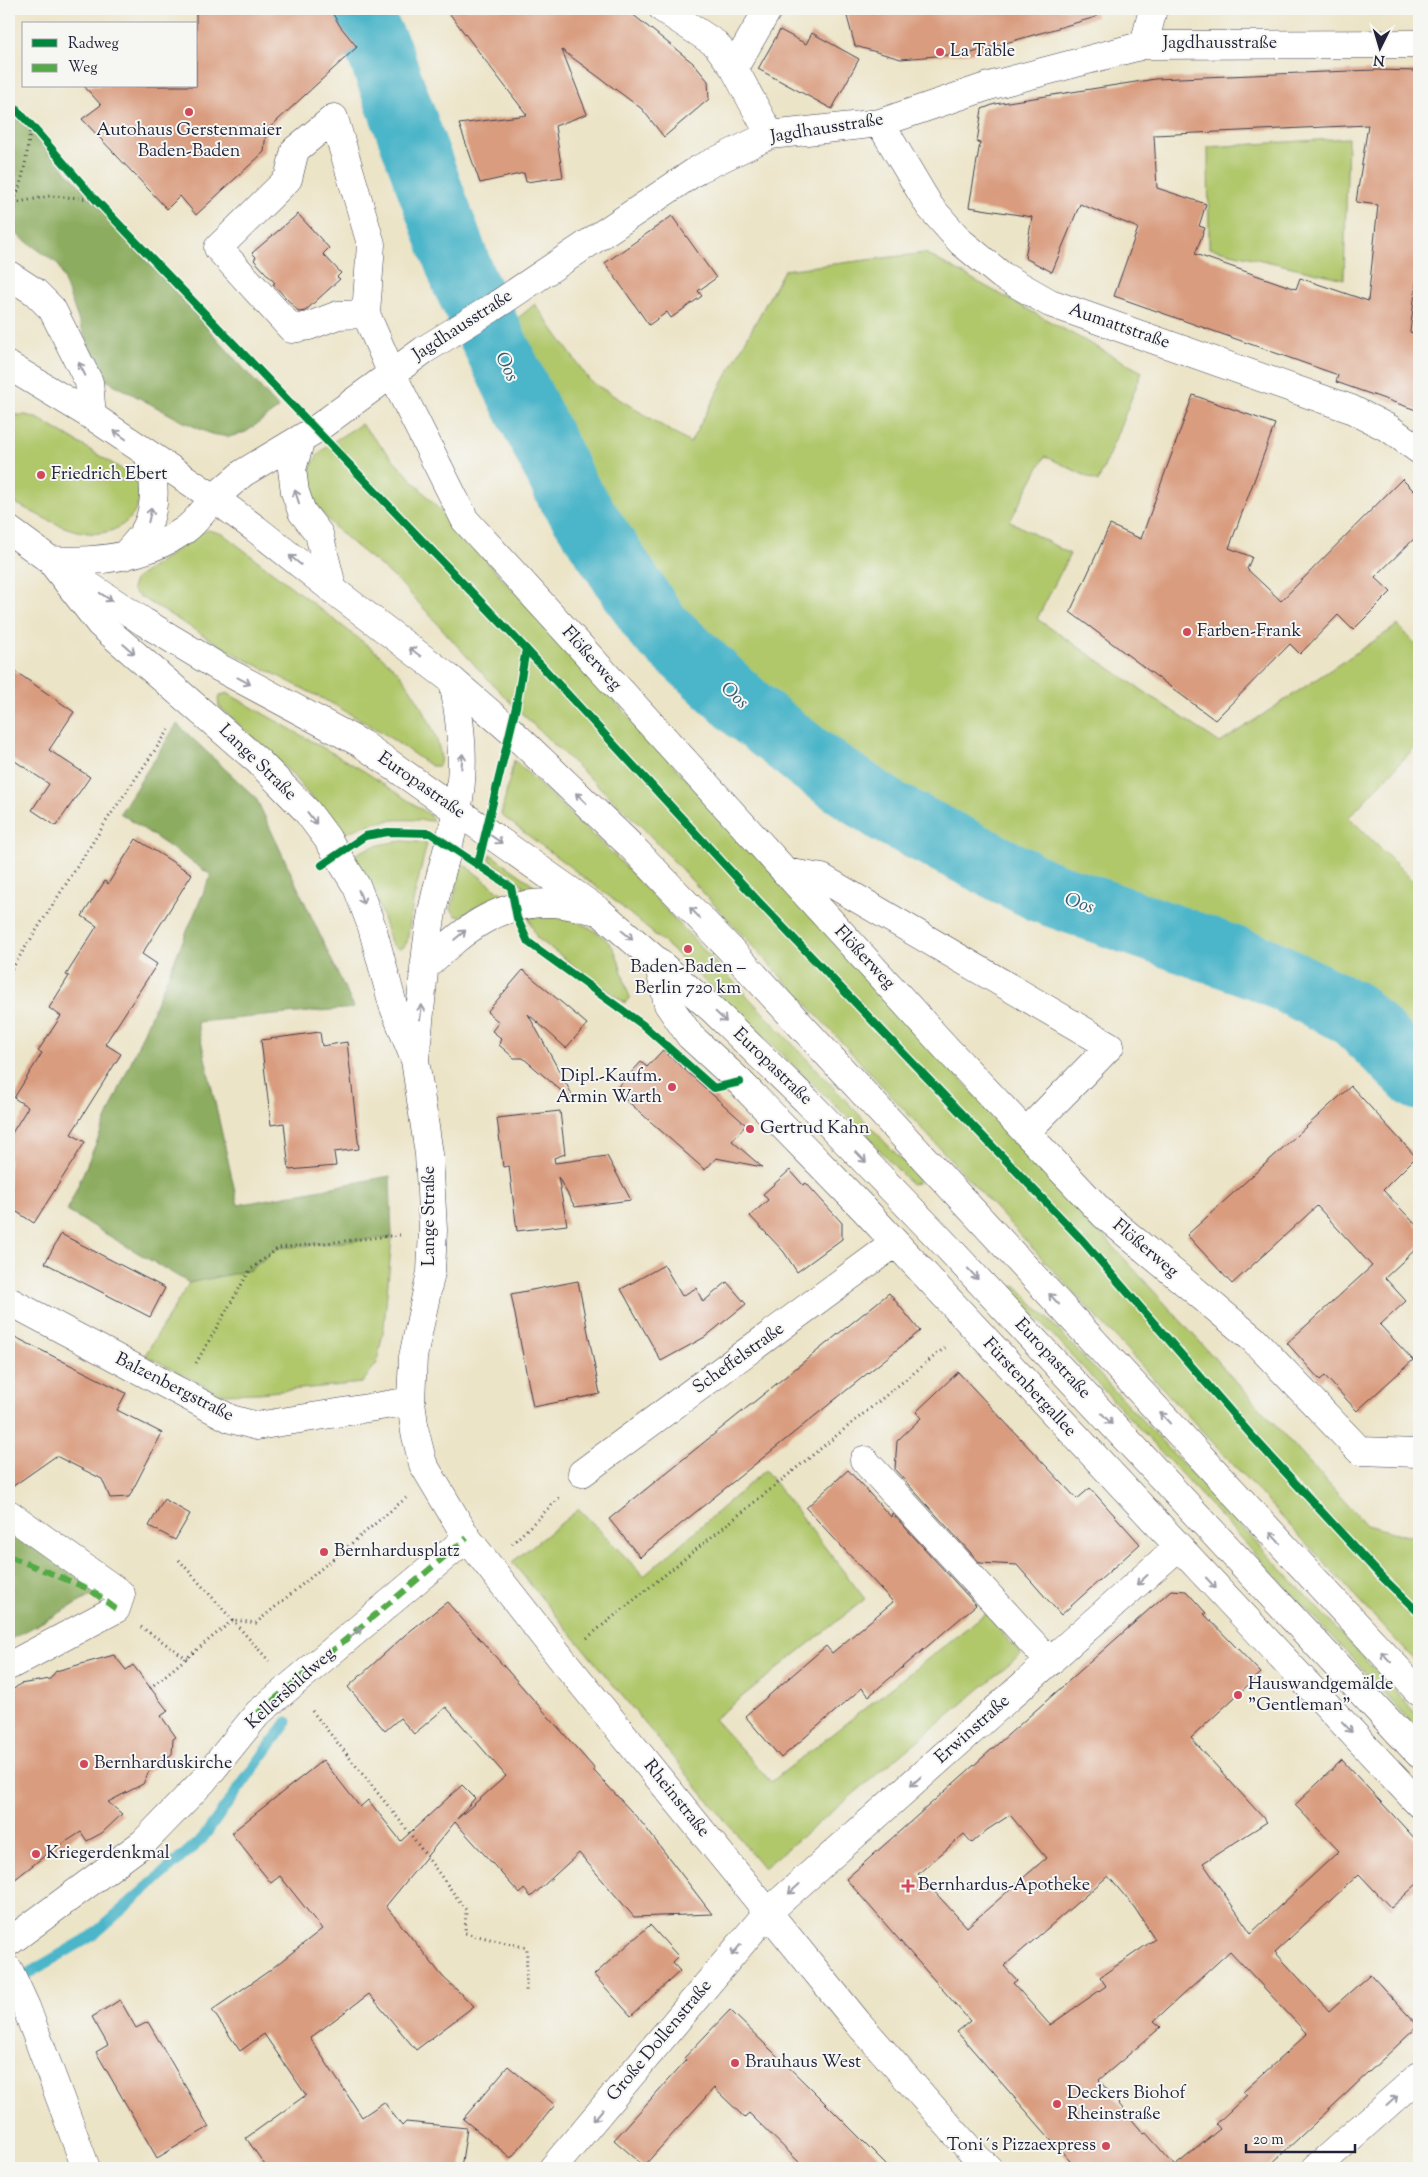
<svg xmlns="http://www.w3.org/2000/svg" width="1428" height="2177" font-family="'Sorts Mill Goudy',serif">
<rect width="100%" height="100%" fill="#f6f6f2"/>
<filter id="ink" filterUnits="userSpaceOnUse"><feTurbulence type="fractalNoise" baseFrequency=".02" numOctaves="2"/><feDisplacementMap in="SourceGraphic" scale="10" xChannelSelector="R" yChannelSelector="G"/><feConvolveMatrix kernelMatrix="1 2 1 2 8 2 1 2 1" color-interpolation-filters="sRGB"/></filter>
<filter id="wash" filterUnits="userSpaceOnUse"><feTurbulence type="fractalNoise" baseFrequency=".0096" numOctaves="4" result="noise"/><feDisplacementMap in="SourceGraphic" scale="20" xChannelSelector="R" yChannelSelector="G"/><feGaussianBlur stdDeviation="1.12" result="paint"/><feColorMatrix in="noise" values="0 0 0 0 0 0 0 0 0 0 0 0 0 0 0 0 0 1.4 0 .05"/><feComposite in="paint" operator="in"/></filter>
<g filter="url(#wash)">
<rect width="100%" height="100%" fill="#ece4c7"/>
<path fill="#b0c76b" stroke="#697453" d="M 1348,138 L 1344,279 L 1209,248 L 1208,147 Z
M 925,253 L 1142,372 L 1098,482 L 1045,456 L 1010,521 L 1070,554 L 1037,619 L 1220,743 L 1398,625 L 1419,648 L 1419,743 L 1349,817 L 1419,887 L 1419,1065 L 1349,989 L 1197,913 L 1032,858 L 828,751 L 696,639 L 603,516 L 499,334 L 535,304 L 590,381 L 690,443 L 784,270 Z
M 9,415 L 26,415 L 39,419 L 128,473 C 138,482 142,494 137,507 C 134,515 129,520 122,525 C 88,549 41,515 9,500 Z
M 361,424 L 1051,1178 L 1366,1525 L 1419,1539 L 1419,1665 L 644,829 C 598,785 551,743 507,699 C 471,663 439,624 404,587 C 376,557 320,529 310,487 C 302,454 339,439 361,424 Z
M 208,530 L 223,534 L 380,655 C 386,661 394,667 400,674 C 413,690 448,747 439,766 L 431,766 L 383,733 L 333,704 L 233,653 L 136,594 L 132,589 L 135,579 L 201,533 Z
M 227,693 L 364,771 L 430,815 L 433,821 C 395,818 376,819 342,835 L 290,772 L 219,706 L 218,699 L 221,695 Z
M 514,760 L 617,858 L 918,1177 L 918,1183 L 911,1184 L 860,1129 L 668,946 L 610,897 L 501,815 Z
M 403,841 L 427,843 L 413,902 L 407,942 L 404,947 C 398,949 395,948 391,943 L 379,905 L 354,855 C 370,846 385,843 403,841 Z
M 490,854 L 534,885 L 534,889 L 524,892 L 523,885 L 489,860 Z
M 462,863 L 504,895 L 487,900 L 461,916 L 456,916 L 451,909 Z
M 556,916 C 576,920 598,929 611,945 C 619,954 624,984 630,997 L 625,1003 L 537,938 L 528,917 Z
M 392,1237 L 384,1327 L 377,1363 L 362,1383 L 259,1393 L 220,1394 L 145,1355 L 189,1283 L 250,1270 L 278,1248 Z
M 1016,1285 L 1419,1717 L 1419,1731 L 1012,1291 L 1013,1286 Z
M 765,1470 L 865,1599 L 714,1719 L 771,1782 L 986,1613 L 1021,1655 L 764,1868 L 512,1562 L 579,1509 L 644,1576 Z"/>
<path fill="#8cac5f" stroke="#57674d" d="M 9,109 L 92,199 L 279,408 L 246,432 L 229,437 L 211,434 L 184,422 L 104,379 L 81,327 L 58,264 L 9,229 Z
M 177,724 L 256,798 L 354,1008 L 197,1022 L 238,1205 L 390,1176 L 392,1237 L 278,1248 L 250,1270 L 189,1283 L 67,1211 L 211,875 L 120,813 Z
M 9,1519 L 104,1575 L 91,1596 L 9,1640 Z"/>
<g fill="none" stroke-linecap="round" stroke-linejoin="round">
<path stroke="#4bb5c9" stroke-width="11" d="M 15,1981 L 92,1936 L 202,1839 L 287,1722"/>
<path stroke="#4bb5c9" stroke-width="65" d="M 356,9 L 379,51 L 464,281 L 567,490 L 657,626 L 749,711 L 815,763 L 888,812 L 1043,891 L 1263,969 L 1352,1013 L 1419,1078"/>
</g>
<g id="blocks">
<path fill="#d99c7f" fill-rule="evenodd" d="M 196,9 L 330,9 L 340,26 L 357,47 L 266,131 L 264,152 L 196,215 L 180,196 L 167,209 L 82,119 L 101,105 L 84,86 L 196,86 Z
M 446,9 L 626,9 L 693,63 L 708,81 L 709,99 L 664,137 L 642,109 L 562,50 L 587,114 L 555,126 L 563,177 L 526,182 L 524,173 L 480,183 L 459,124 L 527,115 Z
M 845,9 L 1095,9 L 1096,17 L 971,53 L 901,59 L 855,46 Z
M 780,30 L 806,44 L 812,33 L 859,59 L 832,109 L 758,69 Z
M 1374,70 L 1419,71 L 1419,260 L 1410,332 L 1419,335 L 1419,411 L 1336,382 L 1338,375 L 1114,296 L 1138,228 L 1080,204 L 1052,272 L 1025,258 L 1032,217 L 969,207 L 980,143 L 977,142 L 982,109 L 995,104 L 1155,79 ZM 1368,125 L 1356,202 L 1378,205 L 1368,301 L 1300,278 L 1296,289 L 1195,254 L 1205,228 L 1199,226 L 1206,204 L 1157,188 L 1154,135 Z
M 298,214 L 329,248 L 323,254 L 341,273 L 337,277 L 340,279 L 305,311 L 299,312 L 273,284 L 275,283 L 254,260 L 256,257 L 252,253 Z
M 672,216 L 716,278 L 698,291 L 702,296 L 671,318 L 667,312 L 649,325 L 605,263 Z
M 1193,395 L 1275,424 L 1229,548 L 1252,557 L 1247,569 L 1281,601 L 1402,479 L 1419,496 L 1419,534 L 1375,577 L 1391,592 L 1353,630 L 1338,615 L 1300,654 L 1290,644 L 1215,720 L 1070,612 L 1110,525 L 1141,539 Z
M 9,667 L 74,712 L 49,750 L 90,777 L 56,826 L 32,810 L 49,784 L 9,757 Z
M 136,839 L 192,874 L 142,954 L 157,964 L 105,1044 L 121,1054 L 71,1134 L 85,1142 L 34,1223 L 9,1207 L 9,1138 L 28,1107 L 14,1098 L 42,1053 L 38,1051 L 61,1016 L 49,1008 L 69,976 L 66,975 L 97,926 L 82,916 L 105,881 L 108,884 Z
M 523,970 L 587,1024 L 566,1048 L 528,1014 L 574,1098 L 572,1100 L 523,1058 L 514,1058 L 499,1045 L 501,1038 L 492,1031 L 499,1022 L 487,1012 Z
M 320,1032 L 322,1046 L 347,1042 L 359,1149 L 334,1152 L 336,1166 L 289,1170 L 284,1123 L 271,1125 L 261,1040 Z
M 663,1050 L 746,1125 L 732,1141 L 762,1167 L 716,1158 L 705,1170 L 615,1090 L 641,1062 L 647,1067 Z
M 1351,1086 L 1416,1157 L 1383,1190 L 1419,1228 L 1419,1246 L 1385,1278 L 1406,1301 L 1380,1325 L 1413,1360 L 1357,1411 L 1325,1376 L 1320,1380 L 1287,1343 L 1372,1266 L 1317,1206 L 1232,1284 L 1187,1235 Z
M 560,1111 L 565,1154 L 554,1158 L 555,1163 L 607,1156 L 631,1200 L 575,1207 L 558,1177 L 567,1225 L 517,1231 L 509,1166 L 503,1167 L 497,1118 Z
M 790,1170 L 803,1185 L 806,1183 L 842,1223 L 842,1239 L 797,1272 L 784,1252 L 750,1216 L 768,1200 L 763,1194 Z
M 61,1234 L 165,1288 L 150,1317 L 45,1263 Z
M 664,1265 L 682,1296 L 696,1288 L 703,1302 L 727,1282 L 746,1304 L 705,1337 L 661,1361 L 621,1289 Z
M 578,1281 L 600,1394 L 533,1407 L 511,1294 Z
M 889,1293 L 920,1331 L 640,1557 L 609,1519 Z
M 9,1334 L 126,1393 L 117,1410 L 162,1433 L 129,1497 L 110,1498 L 102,1479 L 56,1456 L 9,1489 Z
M 958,1372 L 1077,1499 L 1090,1488 L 1140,1544 L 1061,1615 L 1017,1565 L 980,1563 L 895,1470 L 897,1441 L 921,1418 L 916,1412 Z
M 848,1470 L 891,1517 L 892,1513 L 976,1605 L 869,1696 L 862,1688 L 781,1758 L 745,1716 L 826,1646 L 832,1653 L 893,1602 L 806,1508 Z
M 164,1499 L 190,1514 L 175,1540 L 149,1526 Z
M 1171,1590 L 1186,1591 L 1206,1613 L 1204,1614 L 1261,1673 L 1191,1738 L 1267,1822 L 1203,1863 L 1251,1933 L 1339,1851 L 1295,1805 L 1342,1760 L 1419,1843 L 1419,1882 L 1391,1908 L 1359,1874 L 1275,1952 L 1329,2011 L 1370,1974 L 1418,2026 L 1267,2168 L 1076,2168 L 957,2032 L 970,2021 L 846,1879 ZM 1010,1815 L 1046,1858 L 967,1927 L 918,1874 L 964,1834 L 972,1843 L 987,1830 ZM 1108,1876 L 1134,1907 L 1155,1939 L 1100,1977 L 1106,1986 L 1050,2025 L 1013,1983 L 1017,1980 L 1004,1966 ZM 1230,1951 L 1307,2034 L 1243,2092 L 1247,2095 L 1216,2124 L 1220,2129 L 1175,2166 L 1146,2133 L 1144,2134 L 1099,2080 L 1161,2027 L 1154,2021 Z
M 447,1602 L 594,1768 L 594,1771 L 642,1823 L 712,1914 L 634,1917 L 579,1853 L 531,1897 L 524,1889 L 520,1894 L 455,1822 L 386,1906 L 443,1977 L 474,2006 L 416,2050 L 369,1994 L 310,2038 L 362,2117 L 384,2102 L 402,2126 L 406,2122 L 467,2128 L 461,2168 L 267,2168 L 246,2138 L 306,2095 L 264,2034 L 240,2051 L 212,2010 L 266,1973 L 322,1929 L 280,1876 L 271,1883 L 231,1833 L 323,1760 L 360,1807 L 368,1800 L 401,1841 L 462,1785 L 475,1798 L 457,1819 L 506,1776 L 446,1707 L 414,1734 L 400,1718 L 385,1731 L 348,1687 L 405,1635 Z
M 114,1655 L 126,1670 L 133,1665 L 168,1711 L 161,1716 L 176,1737 L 173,1739 L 172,1754 L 149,1771 L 143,1784 L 108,1802 L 122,1814 L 102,1833 L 87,1841 L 81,1832 L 47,1854 L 9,1884 L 9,1693 L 20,1684 L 50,1679 L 56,1671 Z
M 650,1925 L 678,1956 L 672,1962 L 680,1971 L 631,2016 L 594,1975 Z
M 120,2000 L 136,2028 L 148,2022 L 209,2127 L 157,2158 L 96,2052 L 108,2045 L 92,2017 Z
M 730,2010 L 811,2089 L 890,2168 L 805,2168 L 749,2113 L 745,2118 L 714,2088 L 644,2166 L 614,2140 L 686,2060 L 684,2058 Z
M 508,2066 L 555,2105 L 511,2158 L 463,2119 Z"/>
</g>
</g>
<g filter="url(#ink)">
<use href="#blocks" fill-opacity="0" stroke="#403f50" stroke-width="1"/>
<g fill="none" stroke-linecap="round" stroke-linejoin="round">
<g stroke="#403f50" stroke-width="29">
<path id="minor" d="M 663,9 L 716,44 L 734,68 L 770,135
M 1144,45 L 1153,9
M 734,68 L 768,9
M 334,118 L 371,244 L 366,314 L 338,315 L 309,326 L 292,329 L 218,248 L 288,179 L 295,150 Z
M 880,123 L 930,207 L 961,242 L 1001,275 L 1050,303 L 1351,409 L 1390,429 L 1419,450
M 9,275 L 35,292 L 52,309 L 89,382 L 92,416
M 366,314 L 392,374 L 465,520 L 947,1049 L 1104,1215 L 1253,1339 L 1360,1451 L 1417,1453
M 301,439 L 292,469 L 295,492 L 302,512 L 319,534 L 333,590
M 214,498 L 243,473 L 315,430 L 424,350 L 492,308 L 699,169 L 770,135 L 880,123 L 989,86 L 1144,45 L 1419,44
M 54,565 L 100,624 L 258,761 L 306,810 L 327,838 L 357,887 L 372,927 L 393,1005 L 415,1060 L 429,1154 L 433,1230 L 431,1272 L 413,1357 L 411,1401 L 415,1432 L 423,1464 L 467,1538 L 561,1658 L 858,2023 L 978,2159 L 988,2168
M 785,872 L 822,878 L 1110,1046 L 1026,1132
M 658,962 L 668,1004 L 690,1036 L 740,1082 L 863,1208 L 1419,1804
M 424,968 C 463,931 496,901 554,903 C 569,904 584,909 599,911
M 415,1058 C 421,1012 423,964 431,918 C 437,881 450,846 457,810 C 466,767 461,724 453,681
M 9,1301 L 231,1419 L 257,1426 L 411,1401
M 864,1460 L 1050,1662
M 582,1473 L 895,1243
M 9,1514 L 121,1594 L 116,1609 L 9,1666
M 9,1942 L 143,1843 L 203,1781 L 258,1713 L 467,1538
M 9,1970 L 26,2007 L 86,2168
M 553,2168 L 767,1913 L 1178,1547
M 1316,2168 L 1419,2076"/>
</g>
<g stroke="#403f50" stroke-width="29">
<path id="major" d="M 9,366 L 92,416 L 214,498 L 256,529 L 333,590 L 453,681 L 511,731 L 631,846 L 729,948 L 1419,1692
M 9,530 L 50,560 L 144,622 L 220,668 L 362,744 L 599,911 L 658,962 L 712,1009 L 806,1100 L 940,1239 L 1419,1754
M 124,556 C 130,549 137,542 142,535 C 158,511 155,479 148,454
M 50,560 C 96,563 146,557 185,530 C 196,522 205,509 214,498"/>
</g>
<path stroke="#403f50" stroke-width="3" stroke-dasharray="1 4" stroke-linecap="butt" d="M 14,203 L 50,196 L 95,199
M 9,210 C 24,186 27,152 31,125
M 9,973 L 109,817 L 171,727
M 196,1363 L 250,1270 L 278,1248 L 400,1235
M 512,1544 L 560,1497
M 179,1560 L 269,1661
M 141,1627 L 188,1659
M 587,1638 L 947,1346
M 150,1688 L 233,1620 L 256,1623 L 406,1498
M 312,1711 L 405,1827 L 466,1910 L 465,1933 L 527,1948 L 526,1993"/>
<use href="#minor" stroke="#fff" stroke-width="28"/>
<use href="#major" stroke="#fff" stroke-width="28"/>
<path stroke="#53aa46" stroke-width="6" stroke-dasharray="12 6" stroke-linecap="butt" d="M 9,1556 L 89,1589 L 116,1609
M 258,1713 L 467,1538"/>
<g stroke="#f6f6f2" stroke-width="11">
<path id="cycleway" d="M 9,102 L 31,125 L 95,199 L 526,649 L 759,902 L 1082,1240 L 1252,1436 L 1380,1575 L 1419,1613
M 478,864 L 516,707 L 526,649
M 322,865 L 365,836 L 388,832 L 430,833 L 511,887 L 517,918 L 528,942 L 643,1025 L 714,1088 L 740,1082"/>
</g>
<use href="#cycleway" stroke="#00873e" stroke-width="8"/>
</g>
<defs><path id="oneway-shaft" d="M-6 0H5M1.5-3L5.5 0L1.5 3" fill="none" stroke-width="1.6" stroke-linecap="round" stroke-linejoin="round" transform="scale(1.25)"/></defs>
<g stroke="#9c9ca7">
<use href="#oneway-shaft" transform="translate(82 369) rotate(-117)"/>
<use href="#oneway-shaft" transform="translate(120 435) rotate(-145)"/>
<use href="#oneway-shaft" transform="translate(297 497) rotate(-108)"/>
<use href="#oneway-shaft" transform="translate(150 515) rotate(-77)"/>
<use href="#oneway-shaft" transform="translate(295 560) rotate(-141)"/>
<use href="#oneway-shaft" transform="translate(106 597) rotate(33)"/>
<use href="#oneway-shaft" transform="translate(129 649) rotate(40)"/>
<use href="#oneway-shaft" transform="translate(415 652) rotate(-143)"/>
<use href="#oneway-shaft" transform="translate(244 681) rotate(28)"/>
<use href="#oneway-shaft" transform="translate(462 761) rotate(-85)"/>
<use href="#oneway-shaft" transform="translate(581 798) rotate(-136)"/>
<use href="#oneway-shaft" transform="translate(312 818) rotate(52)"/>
<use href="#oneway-shaft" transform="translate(496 839) rotate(35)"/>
<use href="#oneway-shaft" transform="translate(361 897) rotate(70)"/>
<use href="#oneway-shaft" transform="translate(695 913) rotate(-134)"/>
<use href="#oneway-shaft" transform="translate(460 935) rotate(-40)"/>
<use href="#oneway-shaft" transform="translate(627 935) rotate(40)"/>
<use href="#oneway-shaft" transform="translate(421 1012) rotate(-83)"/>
<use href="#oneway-shaft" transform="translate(721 1017) rotate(44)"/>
<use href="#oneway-shaft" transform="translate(861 1157) rotate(46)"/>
<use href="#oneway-shaft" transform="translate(973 1274) rotate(47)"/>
<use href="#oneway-shaft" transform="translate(1054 1299) rotate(-133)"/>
<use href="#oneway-shaft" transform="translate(1165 1418) rotate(-133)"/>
<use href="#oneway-shaft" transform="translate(1107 1419) rotate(47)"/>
<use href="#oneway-shaft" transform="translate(1275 1538) rotate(-133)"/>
<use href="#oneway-shaft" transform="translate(1142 1580) rotate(138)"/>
<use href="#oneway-shaft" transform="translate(1211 1583) rotate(47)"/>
<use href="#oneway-shaft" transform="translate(356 1632) rotate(-40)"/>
<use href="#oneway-shaft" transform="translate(1386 1657) rotate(-133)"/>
<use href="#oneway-shaft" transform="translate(1347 1727) rotate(47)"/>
<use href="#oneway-shaft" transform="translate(916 1781) rotate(138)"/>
<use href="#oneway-shaft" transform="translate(794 1889) rotate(138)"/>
<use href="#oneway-shaft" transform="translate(736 1950) rotate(130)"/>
<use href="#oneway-shaft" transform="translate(1392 2101) rotate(-42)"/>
<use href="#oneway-shaft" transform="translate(598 2115) rotate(130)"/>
</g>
</g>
<g fill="#d1495b" stroke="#f6f6f2" stroke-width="2">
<circle cx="940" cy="52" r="5"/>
<circle cx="189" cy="112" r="5"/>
<circle cx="41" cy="475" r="5"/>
<circle cx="1187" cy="632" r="5"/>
<circle cx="688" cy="949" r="5"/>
<circle cx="672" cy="1087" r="5"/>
<circle cx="750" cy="1129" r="5"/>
<circle cx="324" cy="1552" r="5"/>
<circle cx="1238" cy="1695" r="5"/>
<circle cx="84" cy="1764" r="5"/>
<circle cx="36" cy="1854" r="5"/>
<path d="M905.5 1878.5h5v5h5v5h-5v5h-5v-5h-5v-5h5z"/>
<circle cx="735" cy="2063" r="5"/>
<circle cx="1057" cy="2104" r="5"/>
<circle cx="1106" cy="2146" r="5"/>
</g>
<g text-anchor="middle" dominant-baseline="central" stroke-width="4" stroke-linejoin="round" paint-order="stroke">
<g font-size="18" fill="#22223b" stroke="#f6f6f2">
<text x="1220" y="44">Jagdhausstraße</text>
<text transform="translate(827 129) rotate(-9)">Jagdhausstraße</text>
<text transform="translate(463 326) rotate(-33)">Jagdhausstraße</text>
<text transform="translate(1119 327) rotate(19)">Aumattstraße</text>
<text transform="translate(591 659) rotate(48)">Flößerweg</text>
<text transform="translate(257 763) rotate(44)">Lange Straße</text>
<text transform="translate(421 786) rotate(35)">Europastraße</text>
<text transform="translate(864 958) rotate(47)">Flößerweg</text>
<text transform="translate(772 1067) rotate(44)">Europastraße</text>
<text transform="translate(430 1216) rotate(-90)">Lange Straße</text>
<text transform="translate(1145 1249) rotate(40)">Flößerweg</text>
<text transform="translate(739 1359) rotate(-36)">Scheffelstraße</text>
<text transform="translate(1052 1359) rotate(47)">Europastraße</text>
<text transform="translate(174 1388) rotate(27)">Balzenbergstraße</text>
<text transform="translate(1029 1388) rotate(47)">Fürstenbergallee</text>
<text transform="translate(291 1689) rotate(-42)">Kellersbildweg</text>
<text transform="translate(973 1730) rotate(-42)">Erwinstraße</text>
<text transform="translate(676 1799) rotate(51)">Rheinstraße</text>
<text transform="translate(660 2041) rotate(-50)">Große Dollenstraße</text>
</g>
<g font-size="18" fill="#22223b" stroke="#f6f6f2" text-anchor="start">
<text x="950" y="52">La Table</text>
<text x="189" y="131" text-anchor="middle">Autohaus Gerstenmaier<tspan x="189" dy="21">Baden-Baden</tspan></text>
<text x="51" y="475">Friedrich Ebert</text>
<text x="1197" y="632">Farben-Frank</text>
<text x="688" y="968" text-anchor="middle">Baden-Baden –<tspan x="688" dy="21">Berlin 720 km</tspan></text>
<text x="662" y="1077" text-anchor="end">Dipl.-Kaufm.<tspan x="662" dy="21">Armin Warth</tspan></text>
<text x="760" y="1129">Gertrud Kahn</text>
<text x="334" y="1552">Bernhardusplatz</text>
<text x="1248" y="1685">Hauswandgemälde<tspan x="1248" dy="21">"Gentleman"</tspan></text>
<text x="94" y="1764">Bernharduskirche</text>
<text x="46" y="1854">Kriegerdenkmal</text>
<text x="918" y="1886">Bernhardus-Apotheke</text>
<text x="745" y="2063">Brauhaus West</text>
<text x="1067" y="2094">Deckers Biohof<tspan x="1067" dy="21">Rheinstraße</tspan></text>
<text x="1096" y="2146" text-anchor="end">Toni´s Pizzaexpress</text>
</g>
<g font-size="19" font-style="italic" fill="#325d74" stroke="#f6f6f2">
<text transform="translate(506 367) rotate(64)">Oos</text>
<text transform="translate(734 696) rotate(42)">Oos</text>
<text transform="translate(1079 904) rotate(19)">Oos</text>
</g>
</g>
<rect width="1428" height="2177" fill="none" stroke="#f6f6f2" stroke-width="30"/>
<rect x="22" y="22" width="175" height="65" fill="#f6f6f2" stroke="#a1a1a9"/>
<rect x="32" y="39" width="25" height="8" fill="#00873e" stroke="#a1a1a9"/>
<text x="68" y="48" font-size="15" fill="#22223b">Radweg</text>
<rect x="32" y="64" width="25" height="8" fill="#53aa46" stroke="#a1a1a9"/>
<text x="68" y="72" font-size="15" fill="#22223b">Weg</text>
<g transform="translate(1380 48) rotate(185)" stroke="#f6f6f2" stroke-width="4" paint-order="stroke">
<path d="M0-4L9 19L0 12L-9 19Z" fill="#22223b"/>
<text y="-8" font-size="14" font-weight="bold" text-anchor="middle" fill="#22223b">N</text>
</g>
<path d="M1246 2144v8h109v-8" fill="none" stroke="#22223b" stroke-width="2.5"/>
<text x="1253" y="2144" font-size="15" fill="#22223b" stroke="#f6f6f2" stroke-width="4" paint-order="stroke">20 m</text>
</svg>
